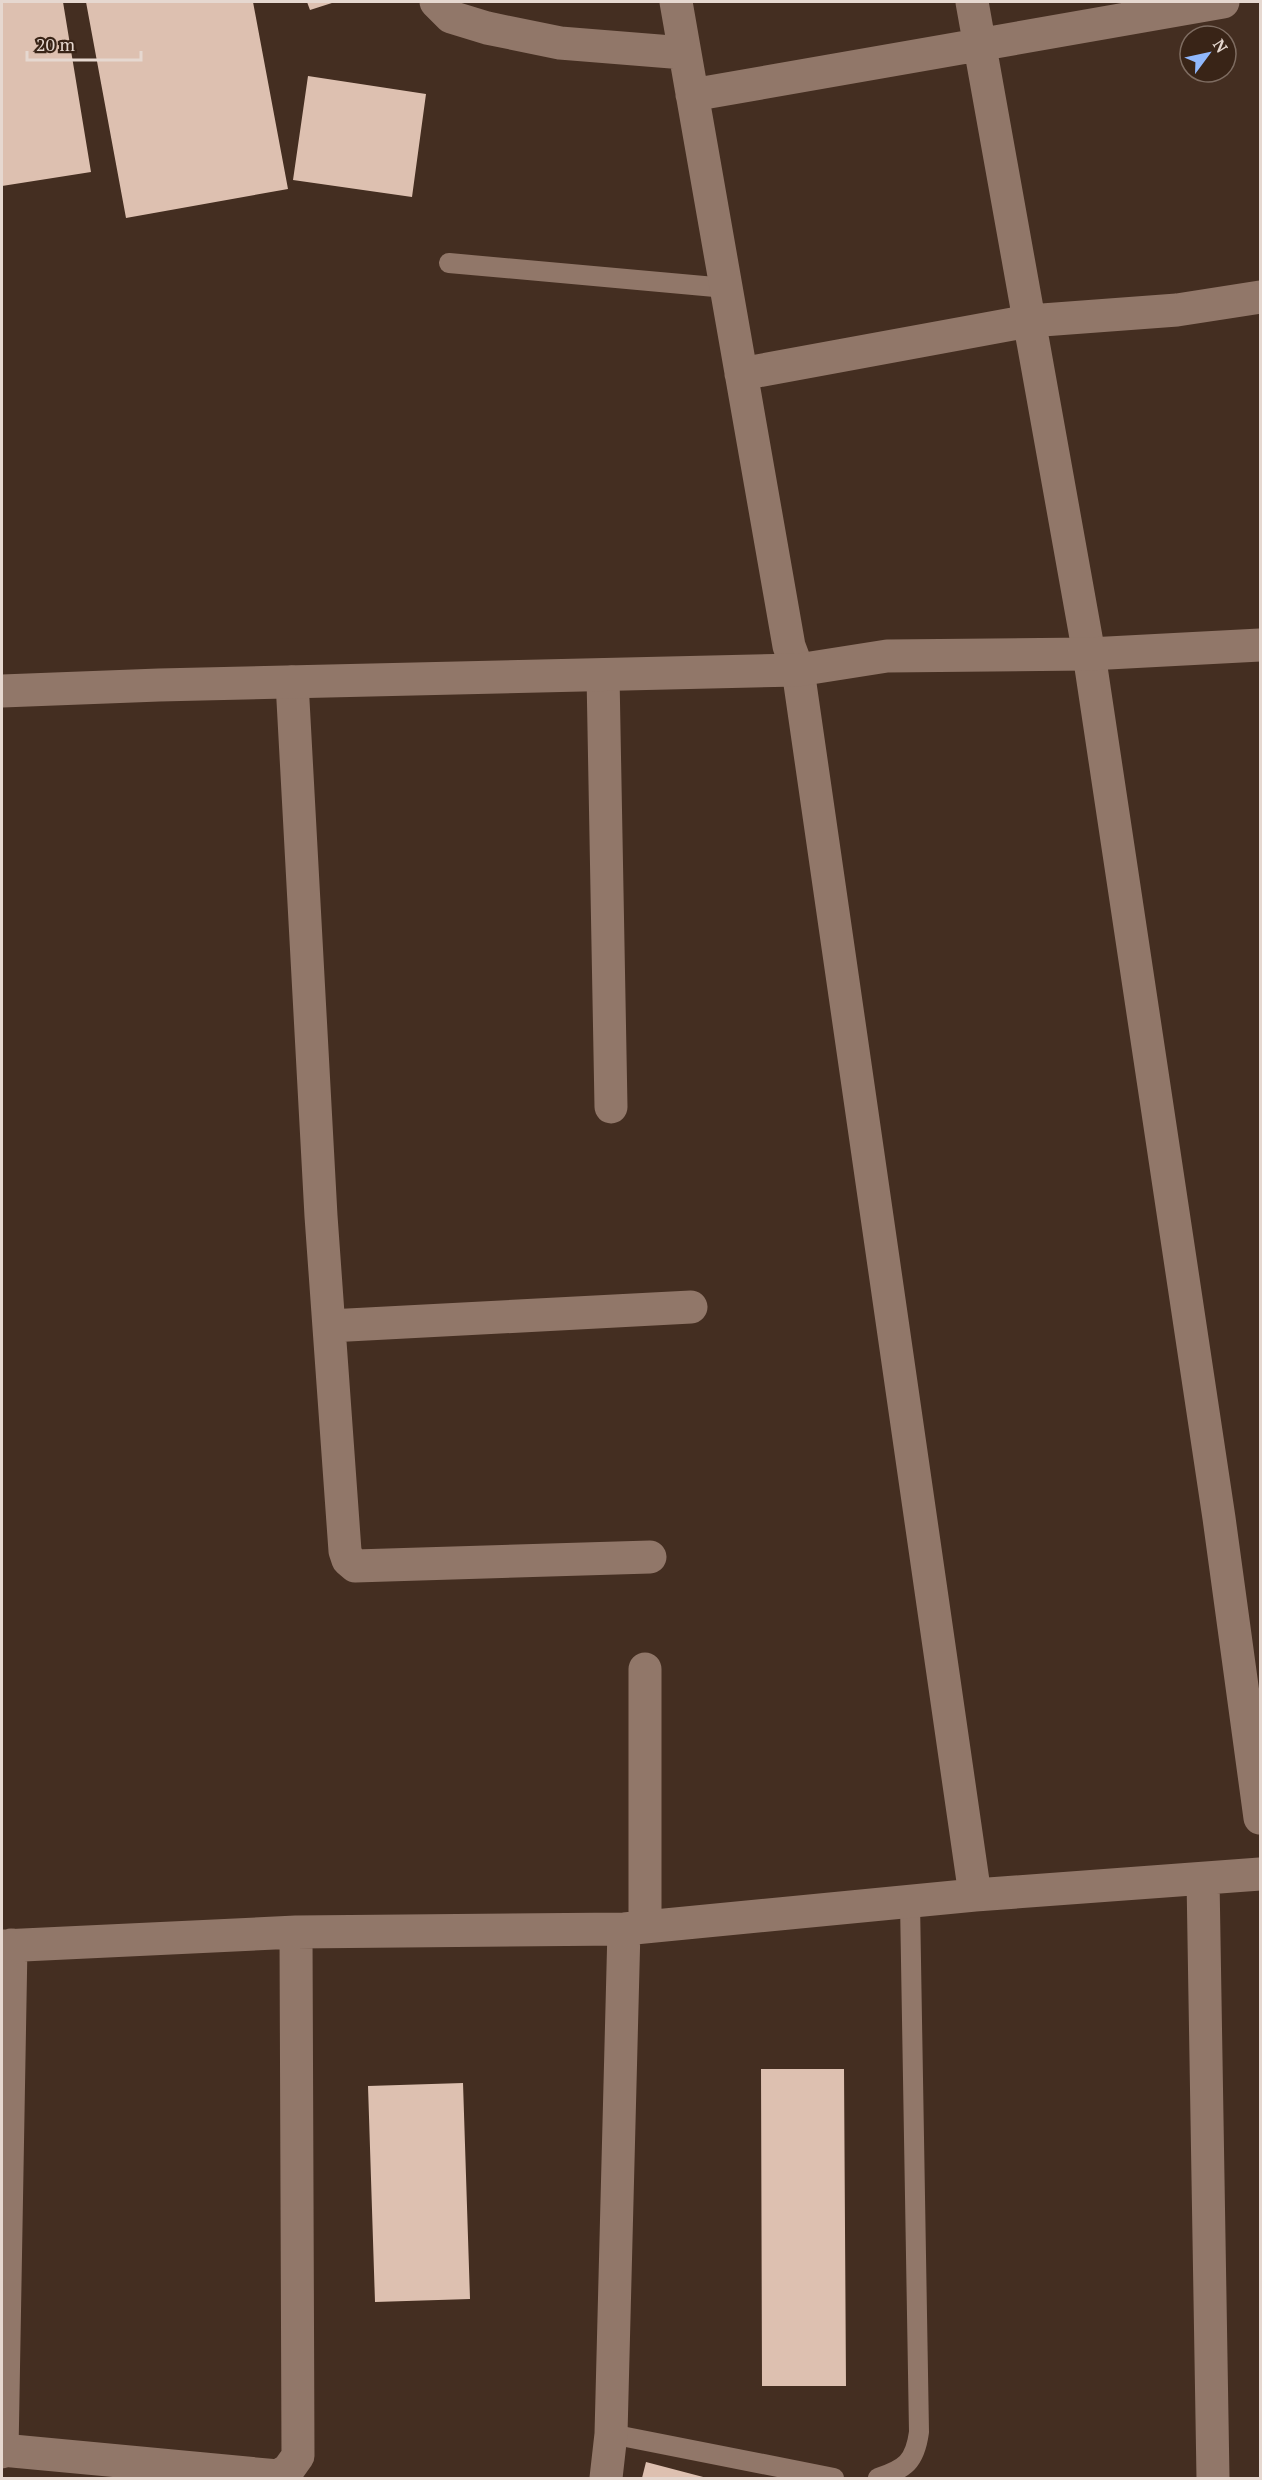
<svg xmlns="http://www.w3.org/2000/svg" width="1262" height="2480" font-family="'PT Serif',serif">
<rect width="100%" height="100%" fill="#442e21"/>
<path fill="#ddc0b0" d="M 2,2 L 63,2 L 91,172 L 2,186 Z
M 86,2 L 253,2 L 288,189 L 126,218 Z
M 307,2 L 335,2 L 310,10 Z
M 308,76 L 426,94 L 412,197 L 293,180 Z
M 761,2069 L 844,2069 L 846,2386 L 762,2386 Z
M 463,2083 L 470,2299 L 375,2302 L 368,2086 Z
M 646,2462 L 707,2478 L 642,2478 Z"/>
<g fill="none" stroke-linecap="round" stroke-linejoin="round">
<path stroke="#917769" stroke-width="20" d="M 449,263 L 726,288
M 611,2434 L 834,2478
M 878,2478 C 905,2469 915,2462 919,2432 L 910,1902"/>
<path stroke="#917769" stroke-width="33" d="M 436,2 L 451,17 L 487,28 L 560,43 L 684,53
M 676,2 L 789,646 L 798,670 L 975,1895
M 972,2 L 1089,654 L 1219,1518 L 1260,1818
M 692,95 L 1223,2
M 741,374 L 1029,321 L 1177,310 L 1260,297
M 603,675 L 611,1107
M 292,682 L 321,1216 L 345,1551 L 348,1560 L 355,1566 L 650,1557
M 329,1326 L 691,1307
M 1203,1879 L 1213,2478
M 645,1927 L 645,1669
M 2,1946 L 296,1932 L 624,1929 L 975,1895 L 1260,1874
M 2,2450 L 278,2476 L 288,2470 L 298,2456 L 296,1932
M 2,2452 L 11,1945
M 606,2478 L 611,2434 L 624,1929"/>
<path stroke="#917769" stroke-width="33" d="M 2,691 L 159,685 L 798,670 L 887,656 L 1089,654 L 1260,645"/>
</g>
<rect width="1262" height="2480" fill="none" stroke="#e6d8d0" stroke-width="6"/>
<g transform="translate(1208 54) rotate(57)"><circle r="28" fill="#392417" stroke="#7e6c61" stroke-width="1.5"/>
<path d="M0-4.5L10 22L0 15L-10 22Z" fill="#90b8fd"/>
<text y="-9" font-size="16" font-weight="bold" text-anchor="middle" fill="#e6d8d0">N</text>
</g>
<path d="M27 51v9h114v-9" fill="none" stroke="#e6d8d0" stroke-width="3"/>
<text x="36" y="51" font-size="18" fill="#e6d8d0" stroke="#392417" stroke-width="4.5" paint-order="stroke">20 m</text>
</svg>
